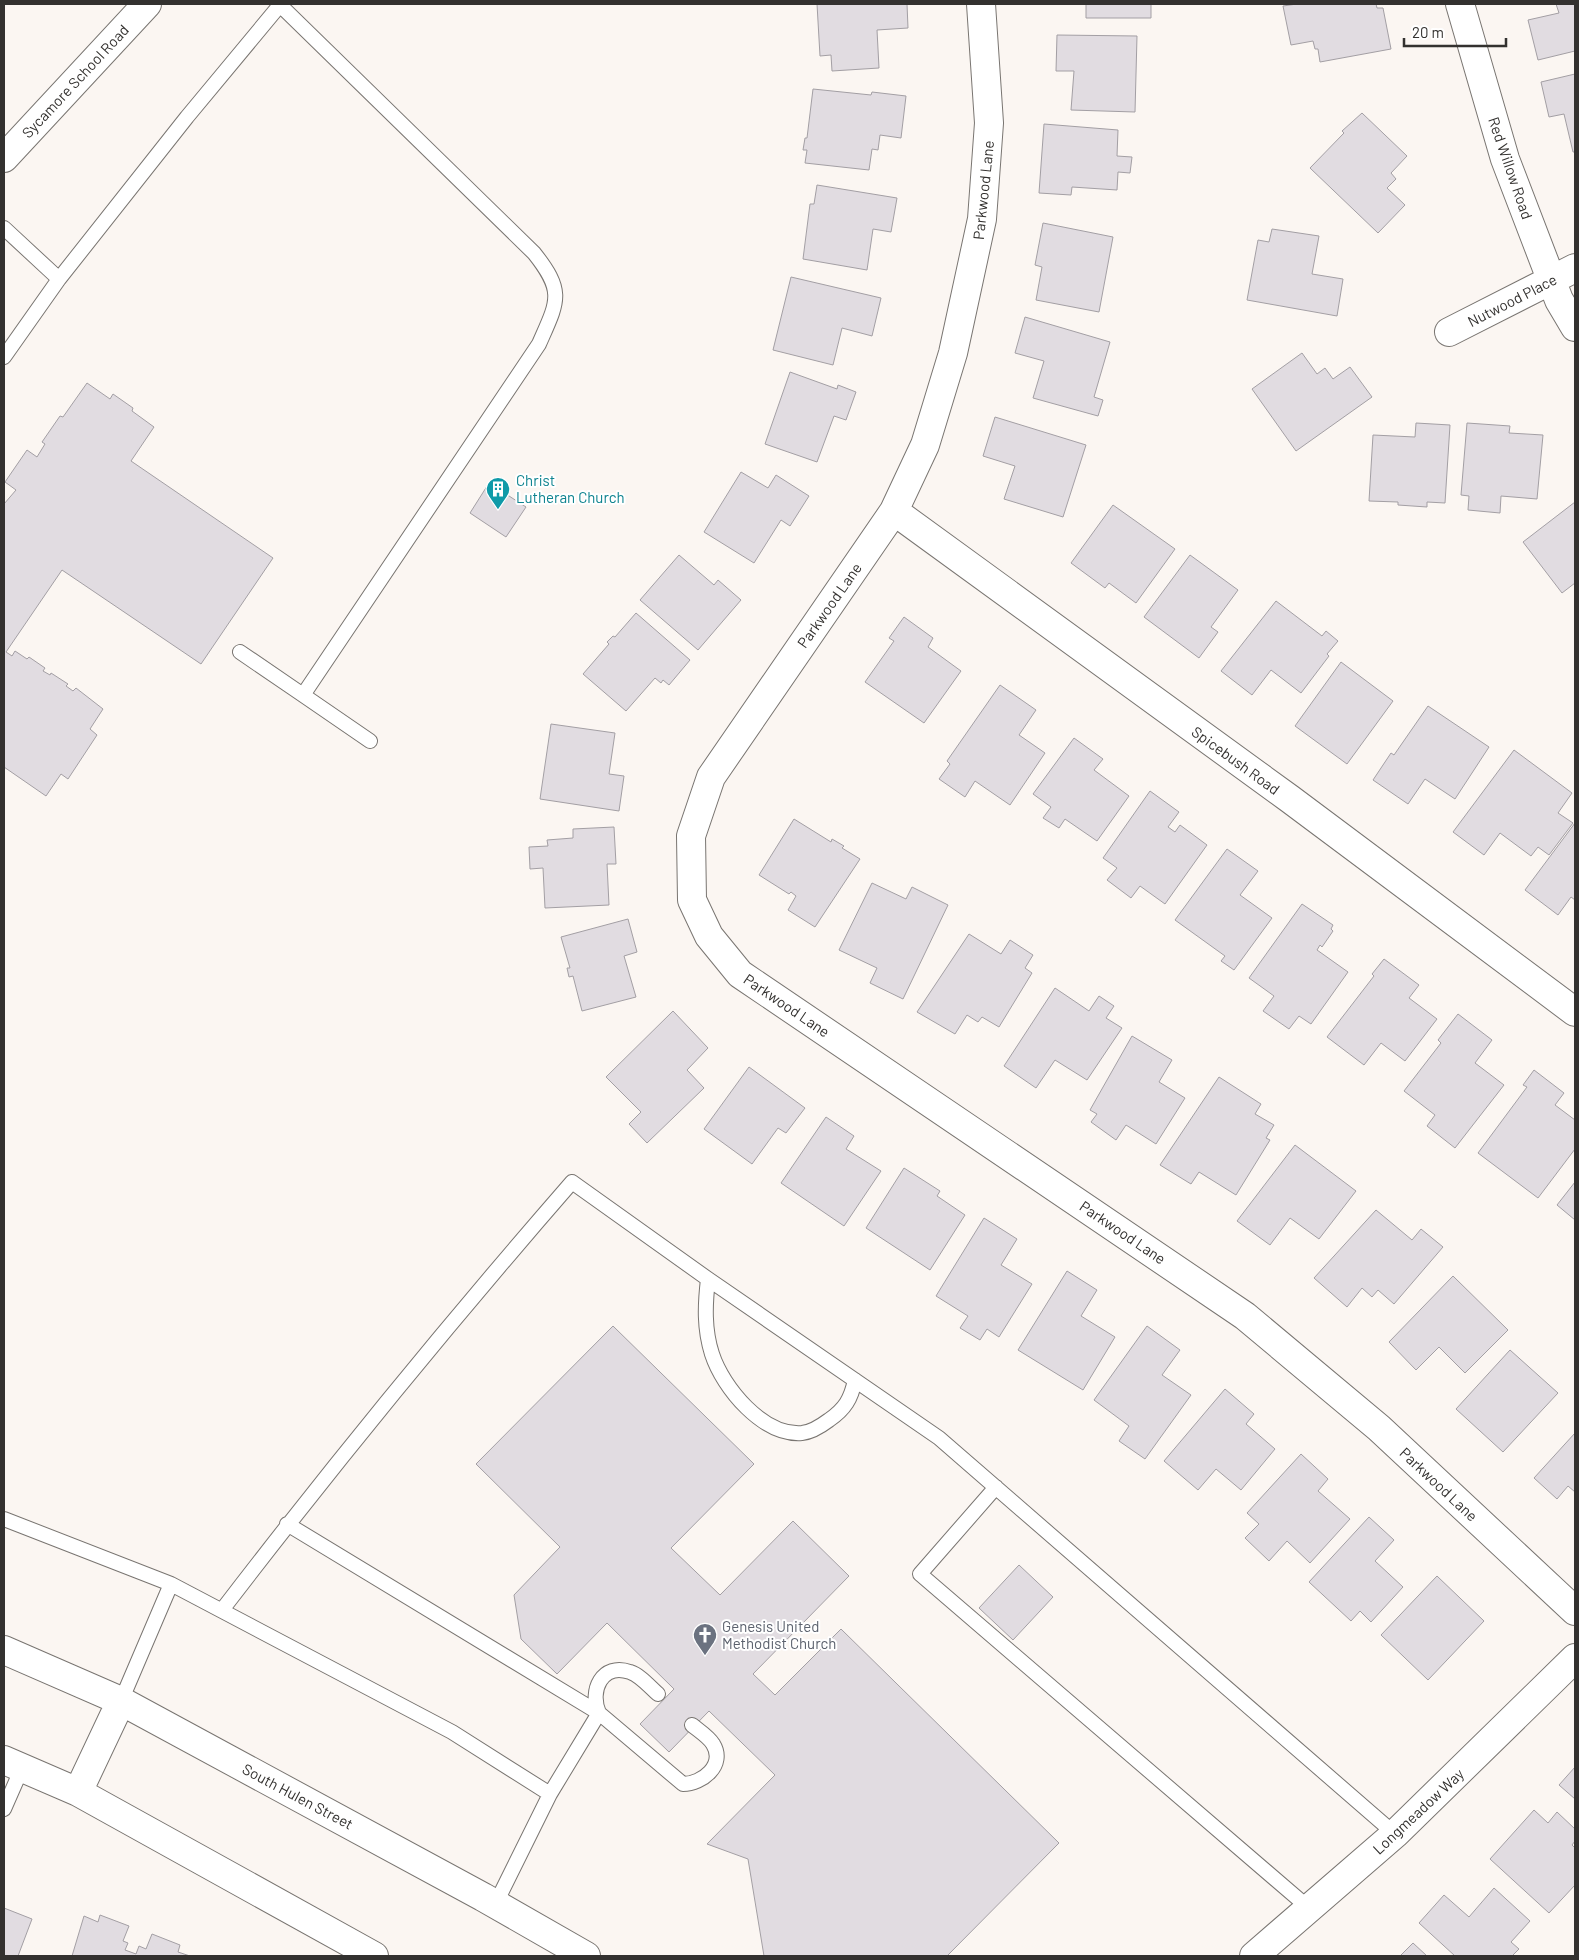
<svg xmlns="http://www.w3.org/2000/svg" width="1579" height="1960" font-family="Barlow,sans-serif">
<rect width="100%" height="100%" fill="#fbf6f2"/>
<path fill="#e1dce1" stroke="#a39fa4" d="M 817,4 L 907,4 L 908,28 L 877,30 L 879,68 L 832,71 L 831,55 L 820,56 Z
M 1086,4 L 1151,4 L 1151,18 L 1086,18 Z
M 1297,4 L 1376,4 L 1377,8 L 1383,8 L 1391,49 L 1320,62 L 1318,49 L 1315,49 L 1313,41 L 1291,45 L 1283,6 Z
M 1556,4 L 1575,4 L 1575,51 L 1538,60 L 1528,20 L 1559,13 Z
M 1057,35 L 1137,36 L 1135,112 L 1071,110 L 1074,71 L 1056,71 Z
M 1575,74 L 1575,152 L 1573,152 L 1564,114 L 1549,117 L 1541,82 Z
M 813,89 L 871,95 L 872,92 L 906,96 L 901,138 L 880,135 L 878,150 L 872,149 L 869,170 L 805,163 L 807,150 L 803,150 L 805,138 L 807,138 Z
M 1362,113 L 1407,156 L 1391,173 L 1396,179 L 1387,188 L 1405,205 L 1378,233 L 1310,168 L 1344,133 L 1342,131 Z
M 1044,124 L 1118,130 L 1117,156 L 1132,157 L 1130,173 L 1118,172 L 1117,190 L 1072,187 L 1071,195 L 1039,193 Z
M 817,185 L 897,198 L 891,232 L 873,229 L 867,270 L 803,259 L 810,204 L 814,204 Z
M 1043,223 L 1113,237 L 1099,312 L 1036,300 L 1042,267 L 1035,265 Z
M 1272,229 L 1319,236 L 1312,274 L 1343,279 L 1337,316 L 1247,300 L 1258,240 L 1269,242 Z
M 791,277 L 881,298 L 872,336 L 842,328 L 833,365 L 773,350 Z
M 1025,317 L 1110,342 L 1094,397 L 1103,400 L 1098,416 L 1033,398 L 1044,361 L 1015,353 Z
M 1302,353 L 1317,374 L 1325,368 L 1333,379 L 1350,367 L 1372,397 L 1296,451 L 1252,389 Z
M 790,372 L 837,389 L 838,385 L 856,392 L 846,420 L 834,416 L 817,462 L 765,444 Z
M 87,383 L 110,399 L 113,394 L 133,408 L 132,411 L 154,427 L 131,461 L 273,558 L 201,664 L 62,570 L 6,652 L 12,656 L 15,651 L 27,659 L 29,657 L 45,668 L 43,671 L 50,675 L 51,673 L 68,684 L 66,686 L 73,691 L 76,688 L 103,709 L 90,729 L 97,735 L 68,779 L 61,774 L 46,796 L 4,767 L 4,504 L 16,490 L 5,482 L 27,450 L 37,457 L 45,444 L 42,442 L 60,416 L 63,417 Z
M 995,417 L 1086,445 L 1063,517 L 1004,499 L 1015,466 L 983,456 Z
M 1416,423 L 1450,425 L 1445,503 L 1427,502 L 1427,507 L 1398,505 L 1398,502 L 1369,501 L 1373,435 L 1415,437 Z
M 1467,423 L 1510,426 L 1509,433 L 1543,435 L 1537,499 L 1501,496 L 1500,513 L 1468,510 L 1469,496 L 1461,495 Z
M 741,472 L 768,488 L 776,475 L 809,496 L 790,526 L 781,520 L 754,563 L 704,532 Z
M 489,483 L 526,507 L 506,537 L 470,513 Z
M 1575,502 L 1575,583 L 1562,593 L 1523,542 Z
M 1113,505 L 1175,549 L 1136,603 L 1109,583 L 1105,588 L 1071,563 Z
M 679,555 L 714,585 L 718,580 L 741,600 L 698,650 L 640,600 Z
M 1190,555 L 1238,590 L 1211,627 L 1218,632 L 1199,658 L 1144,617 Z
M 1276,601 L 1322,636 L 1326,631 L 1338,641 L 1327,654 L 1329,656 L 1301,693 L 1271,670 L 1252,695 L 1221,671 Z
M 636,613 L 690,660 L 669,685 L 663,680 L 661,683 L 655,678 L 626,711 L 583,674 L 609,644 L 607,642 L 613,636 L 615,637 Z
M 904,617 L 933,638 L 928,647 L 961,671 L 924,723 L 865,682 L 894,641 L 889,638 Z
M 1341,662 L 1393,701 L 1347,764 L 1295,726 Z
M 1000,685 L 1036,710 L 1019,735 L 1045,753 L 1010,805 L 975,781 L 965,797 L 939,779 L 950,764 L 947,761 Z
M 1428,706 L 1489,747 L 1455,799 L 1425,779 L 1408,804 L 1373,780 L 1391,753 L 1394,755 Z
M 551,724 L 615,733 L 609,774 L 624,776 L 619,811 L 540,799 Z
M 1074,738 L 1103,759 L 1094,770 L 1129,796 L 1097,841 L 1065,819 L 1059,828 L 1043,818 L 1051,807 L 1033,794 Z
M 1514,750 L 1572,793 L 1558,813 L 1573,823 L 1549,855 L 1538,847 L 1531,856 L 1500,833 L 1484,855 L 1453,832 Z
M 1150,791 L 1179,812 L 1168,827 L 1175,832 L 1180,825 L 1207,845 L 1165,904 L 1140,886 L 1131,898 L 1107,880 L 1117,868 L 1103,858 Z
M 794,819 L 831,842 L 832,839 L 844,846 L 842,848 L 860,859 L 815,927 L 788,910 L 796,896 L 791,892 L 789,894 L 759,875 Z
M 1575,823 L 1575,900 L 1571,897 L 1558,915 L 1525,890 Z
M 614,827 L 616,864 L 607,864 L 609,905 L 545,908 L 543,868 L 530,869 L 529,847 L 548,846 L 547,840 L 573,838 L 573,829 Z
M 1227,849 L 1258,871 L 1240,895 L 1272,918 L 1234,970 L 1221,961 L 1225,956 L 1175,920 Z
M 872,883 L 906,899 L 912,887 L 948,905 L 903,999 L 870,983 L 877,968 L 839,950 Z
M 1302,904 L 1333,925 L 1331,929 L 1333,931 L 1322,947 L 1320,945 L 1317,950 L 1348,972 L 1311,1024 L 1299,1016 L 1289,1029 L 1263,1011 L 1274,996 L 1249,978 Z
M 628,919 L 637,952 L 624,956 L 636,997 L 582,1011 L 573,976 L 569,977 L 567,968 L 570,968 L 561,937 Z
M 969,934 L 1001,954 L 1010,940 L 1033,955 L 1025,968 L 1032,973 L 999,1027 L 982,1017 L 978,1022 L 967,1015 L 955,1034 L 917,1012 Z
M 1384,959 L 1419,985 L 1409,998 L 1437,1019 L 1405,1061 L 1381,1043 L 1364,1065 L 1327,1037 L 1374,976 L 1372,974 Z
M 1055,988 L 1089,1011 L 1099,996 L 1114,1006 L 1106,1018 L 1122,1028 L 1087,1080 L 1055,1060 L 1036,1088 L 1004,1066 Z
M 673,1011 L 708,1048 L 687,1070 L 704,1088 L 647,1143 L 629,1124 L 641,1112 L 606,1077 Z
M 1458,1014 L 1492,1040 L 1475,1063 L 1504,1085 L 1455,1148 L 1427,1126 L 1435,1115 L 1404,1091 L 1441,1043 L 1438,1040 Z
M 1132,1036 L 1172,1060 L 1159,1082 L 1185,1098 L 1156,1144 L 1126,1125 L 1116,1140 L 1091,1122 L 1097,1114 L 1090,1110 Z
M 749,1067 L 805,1108 L 786,1133 L 778,1128 L 752,1164 L 704,1129 Z
M 1534,1070 L 1564,1093 L 1555,1105 L 1575,1120 L 1575,1149 L 1538,1198 L 1478,1153 L 1527,1087 L 1523,1085 Z
M 1219,1077 L 1261,1104 L 1255,1114 L 1274,1125 L 1266,1138 L 1270,1140 L 1236,1195 L 1199,1172 L 1191,1184 L 1160,1165 Z
M 826,1117 L 854,1136 L 846,1149 L 881,1171 L 844,1226 L 781,1183 Z
M 1295,1145 L 1356,1191 L 1319,1239 L 1290,1218 L 1270,1245 L 1237,1221 Z
M 904,1168 L 940,1191 L 937,1196 L 965,1215 L 930,1270 L 866,1228 Z
M 1575,1182 L 1575,1220 L 1557,1205 Z
M 1376,1210 L 1412,1240 L 1421,1229 L 1443,1247 L 1394,1304 L 1378,1290 L 1372,1297 L 1362,1288 L 1347,1307 L 1314,1278 Z
M 984,1218 L 1017,1239 L 1001,1265 L 1032,1284 L 999,1337 L 987,1329 L 980,1340 L 960,1328 L 968,1316 L 936,1296 Z
M 1067,1271 L 1097,1290 L 1081,1316 L 1115,1337 L 1083,1390 L 1018,1350 Z
M 1453,1276 L 1508,1330 L 1465,1373 L 1439,1347 L 1416,1370 L 1389,1342 Z
M 613,1326 L 754,1464 L 671,1548 L 720,1595 L 793,1521 L 849,1576 L 753,1674 L 775,1695 L 841,1629 L 1059,1843 L 947,1956 L 764,1956 L 748,1859 L 707,1844 L 775,1775 L 709,1711 L 669,1752 L 640,1724 L 674,1689 L 607,1623 L 557,1674 L 521,1639 L 514,1595 L 560,1547 L 476,1464 Z
M 1147,1326 L 1180,1350 L 1162,1375 L 1191,1395 L 1145,1459 L 1119,1441 L 1129,1426 L 1094,1400 Z
M 1510,1350 L 1558,1393 L 1503,1452 L 1456,1409 Z
M 1225,1389 L 1254,1414 L 1246,1424 L 1275,1449 L 1241,1490 L 1216,1469 L 1198,1490 L 1164,1461 Z
M 1575,1433 L 1575,1492 L 1568,1486 L 1557,1499 L 1534,1478 Z
M 1301,1454 L 1328,1479 L 1318,1491 L 1350,1519 L 1310,1563 L 1287,1541 L 1269,1561 L 1245,1538 L 1259,1524 L 1247,1513 Z
M 1369,1517 L 1394,1540 L 1375,1561 L 1403,1587 L 1371,1622 L 1360,1611 L 1351,1621 L 1309,1582 Z
M 1019,1565 L 1053,1597 L 1013,1640 L 979,1608 Z
M 1437,1576 L 1484,1621 L 1428,1680 L 1381,1635 Z
M 1575,1767 L 1575,1799 L 1559,1785 Z
M 1534,1810 L 1548,1823 L 1557,1812 L 1575,1829 L 1575,1841 L 1572,1845 L 1575,1848 L 1575,1885 L 1549,1913 L 1490,1859 Z
M 1494,1888 L 1530,1921 L 1511,1942 L 1519,1949 L 1512,1956 L 1455,1956 L 1419,1923 L 1444,1895 L 1469,1917 Z
M 4,1908 L 32,1919 L 18,1956 L 4,1956 Z
M 100,1915 L 129,1926 L 123,1941 L 128,1943 L 125,1950 L 136,1954 L 139,1946 L 146,1949 L 152,1934 L 180,1945 L 178,1952 L 190,1956 L 72,1956 L 84,1916 L 98,1922 Z
M 1413,1943 L 1427,1956 L 1400,1956 Z"/>
<g fill="none" stroke-linecap="round" stroke-linejoin="round">
<g stroke="#797571" stroke-width="16">
<path id="lane" d="M 4,228 L 59,279 L 4,357
M 59,279 L 187,117 L 280,5 L 534,253 C 565,292 558,301 539,344 L 303,695 L 240,652
M 303,695 L 370,741
M 708,1279 C 705,1305 704,1329 712,1354 C 723,1388 763,1436 802,1433 C 812,1432 821,1426 829,1420 C 845,1409 851,1399 855,1380
M 996,1487 L 920,1574 L 1310,1909
M 4,1519 L 171,1584 L 121,1701
M 287,1524 L 599,1713 L 683,1784 C 702,1784 726,1765 713,1744 C 709,1737 698,1730 692,1725
M 171,1584 L 452,1732 L 550,1794 L 496,1903
M 222,1610 C 334,1464 451,1321 572,1182 L 708,1279 L 939,1438 L 1395,1834
M 550,1794 L 599,1713 C 589,1691 602,1662 630,1672 C 640,1675 650,1687 658,1694
M 4,1809 L 22,1768"/>
</g>
<g stroke="#797571" stroke-width="30">
<path id="street" d="M 981,4 L 989,123 L 982,219 L 953,353 L 925,445 L 894,511 L 711,777 L 691,836 L 692,900 L 709,936 L 740,974 L 1245,1316 L 1379,1428 L 1575,1611
M 1460,4 L 1505,159 L 1559,300 L 1575,327
M 1449,332 L 1575,268
M 894,511 L 1290,799 L 1575,1012
M 1254,1956 L 1395,1834 L 1575,1658"/>
</g>
<g stroke="#797571" stroke-width="30">
<path id="secondary" d="M 4,158 L 147,4
M 4,1650 L 121,1701 L 483,1897 L 586,1956
M 4,1760 L 78,1792 L 374,1956
M 78,1792 L 121,1701"/>
</g>
<use href="#lane" stroke="#fff" stroke-width="14"/>
<use href="#street" stroke="#fff" stroke-width="28"/>
<use href="#secondary" stroke="#fff" stroke-width="28"/>
</g>
<defs>
<g id="building-pin" transform="scale(1.25)"><path d="M0 17L-7.5 6A9.5 9.5 0 1 1 7.5 6Z" fill="#0f9aa8" stroke="#fff"/><path d="M-4-6H4V6H1V3H-1V6H-4ZM-2.5-4.3h1.7v1.8h-1.7ZM.8-4.3h1.7v1.8H.8ZM-2.5-1h1.7V.8h-1.7ZM.8-1h1.7V.8H.8Z" fill="#fff"/></g>
<g id="church-pin" transform="scale(1.25)"><path d="M0 17L-7.5 6A9.5 9.5 0 1 1 7.5 6Z" fill="#6b7280" stroke="#fff"/><path d="M-1.2-6h2.4v3.5h3.3v2.4h-3.3V6h-2.4V-.1h-3.3v-2.4h3.3Z" fill="#fff"/></g>
</defs>
<g fill-rule="evenodd">
<use href="#building-pin" x="498" y="489"/>
<use href="#church-pin" x="705" y="1635"/>
</g>
<g text-anchor="middle" dominant-baseline="central" stroke-width="4" stroke-linejoin="round" paint-order="stroke">
<g font-size="15" fill="#33312f" stroke="#fff">
<text transform="translate(75 81) rotate(-47)">Sycamore School Road</text>
<text transform="translate(1511 168) rotate(71)">Red Willow Road</text>
<text transform="translate(983 190) rotate(-84)">Parkwood Lane</text>
<text transform="translate(1512 300) rotate(-27)">Nutwood Place</text>
<text transform="translate(829 605) rotate(-55)">Parkwood Lane</text>
<text transform="translate(1236 760) rotate(36)">Spicebush Road</text>
<text transform="translate(787 1005) rotate(34)">Parkwood Lane</text>
<text transform="translate(1123 1232) rotate(34)">Parkwood Lane</text>
<text transform="translate(1439 1484) rotate(43)">Parkwood Lane</text>
<text transform="translate(298 1796) rotate(28)">South Hulen Street</text>
<text transform="translate(1418 1811) rotate(-43)">Longmeadow Way</text>
</g>
<g font-size="15" fill="#0d838f" stroke="#fff" text-anchor="start">
<text x="516" y="480">Christ<tspan x="516" dy="17">Lutheran Church</tspan></text>
</g>
<g font-size="15" fill="#5b616d" stroke="#fff" text-anchor="start">
<text x="722" y="1626">Genesis United<tspan x="722" dy="17">Methodist Church</tspan></text>
</g>
</g>
<rect width="1579" height="1960" fill="none" stroke="#33312f" stroke-width="10"/>
<path d="M1404 38v8h102v-8" fill="none" stroke="#33312f" stroke-width="2.5"/>
<text x="1412" y="38" font-size="15" fill="#33312f" stroke="#ffffff" stroke-width="4" paint-order="stroke">20 m</text>
</svg>
